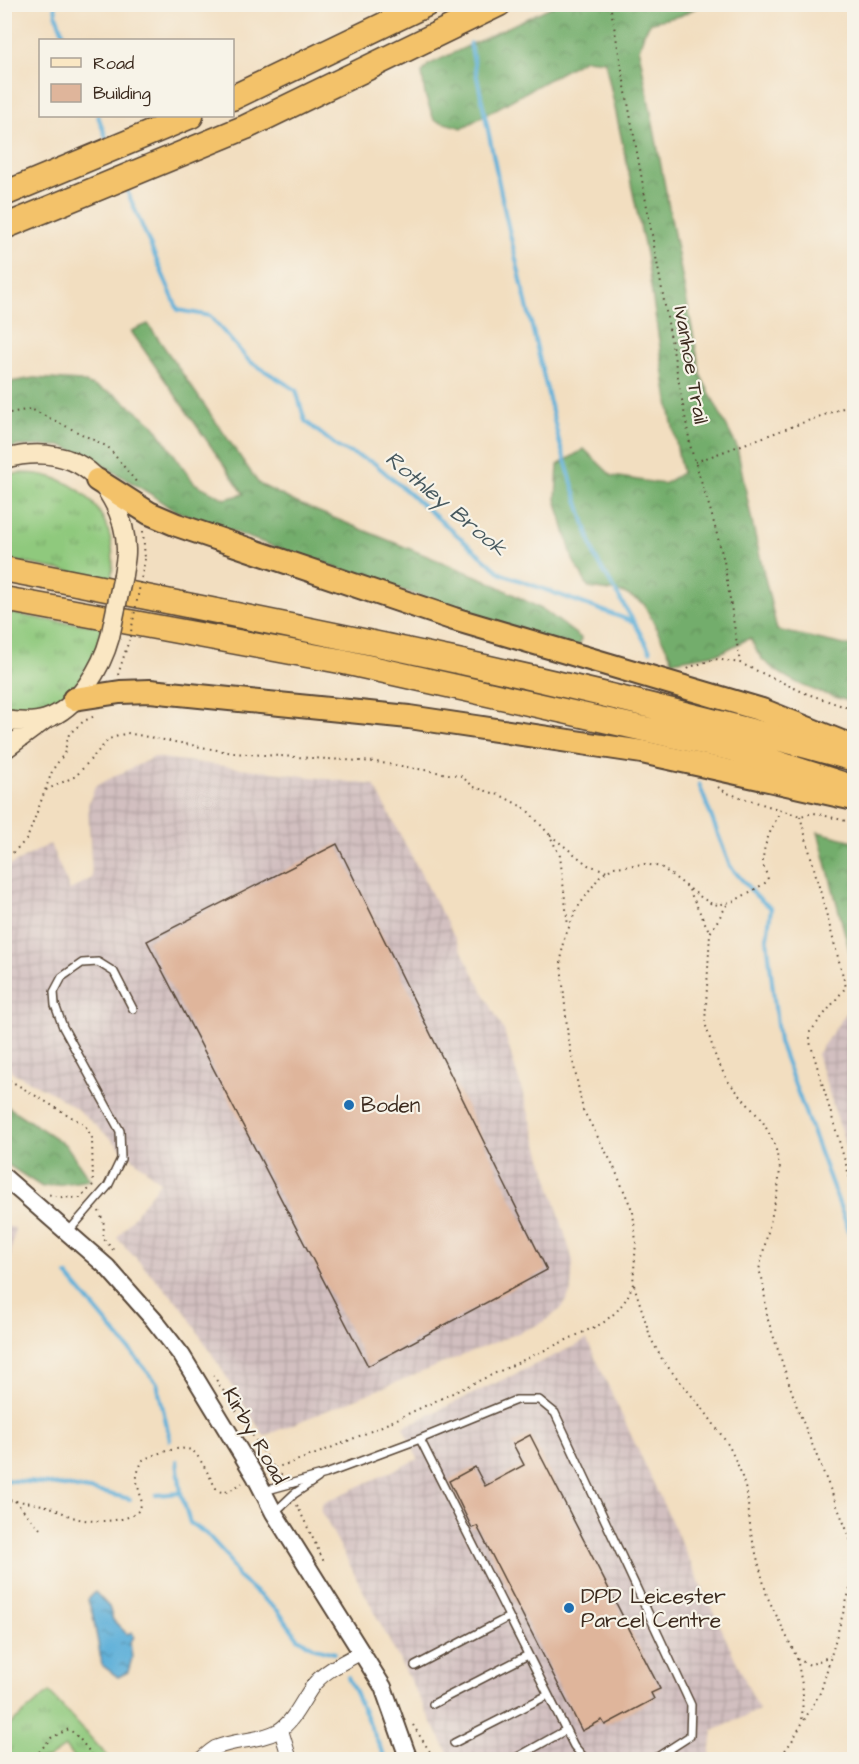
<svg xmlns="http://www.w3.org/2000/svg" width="859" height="1764" font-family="'Architects Daughter',sans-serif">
<defs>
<pattern id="industrial-grid" width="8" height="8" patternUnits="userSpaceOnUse" patternTransform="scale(1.5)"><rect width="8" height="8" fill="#d2bfc0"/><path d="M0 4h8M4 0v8" fill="none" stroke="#b5a4a5"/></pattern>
<pattern id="grass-tufts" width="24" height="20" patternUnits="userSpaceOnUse" patternTransform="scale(1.5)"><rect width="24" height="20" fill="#8fc97d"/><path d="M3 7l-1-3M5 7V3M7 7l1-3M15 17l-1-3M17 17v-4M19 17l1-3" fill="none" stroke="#76a366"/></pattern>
<pattern id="forest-crowns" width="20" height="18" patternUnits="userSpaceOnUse" patternTransform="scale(1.5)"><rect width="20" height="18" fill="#73ad6c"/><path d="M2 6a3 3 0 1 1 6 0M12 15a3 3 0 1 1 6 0" fill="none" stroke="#608d58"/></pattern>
<pattern id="water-ripples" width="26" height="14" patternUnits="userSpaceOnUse" patternTransform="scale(1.5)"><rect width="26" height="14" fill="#5eb0d9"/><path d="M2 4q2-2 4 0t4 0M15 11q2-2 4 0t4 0" fill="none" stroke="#4f8faf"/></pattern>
</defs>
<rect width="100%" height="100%" fill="#f7f3e8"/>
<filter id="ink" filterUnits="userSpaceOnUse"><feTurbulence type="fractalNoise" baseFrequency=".0167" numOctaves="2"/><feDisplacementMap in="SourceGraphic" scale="12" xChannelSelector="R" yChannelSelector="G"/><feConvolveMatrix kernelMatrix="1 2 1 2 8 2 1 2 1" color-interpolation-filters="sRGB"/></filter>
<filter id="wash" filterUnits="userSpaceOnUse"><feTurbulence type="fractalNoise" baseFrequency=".008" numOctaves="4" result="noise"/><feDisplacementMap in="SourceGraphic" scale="24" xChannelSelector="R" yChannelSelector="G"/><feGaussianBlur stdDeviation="1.35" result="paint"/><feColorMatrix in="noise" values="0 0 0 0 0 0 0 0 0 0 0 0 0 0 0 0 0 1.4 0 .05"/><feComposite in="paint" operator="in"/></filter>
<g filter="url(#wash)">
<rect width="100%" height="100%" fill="#f2dec0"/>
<path fill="url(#industrial-grid)" d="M 154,757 L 374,785 L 504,1031 L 573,1261 L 571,1291 L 566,1301 L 561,1309 L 540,1324 L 264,1436 L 182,1307 L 117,1238 L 160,1182 L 78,1110 L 56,1095 L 12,1072 L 5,1056 L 5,868 L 50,844 L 70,890 L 92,878 L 88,805 L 95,786 Z
M 854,1002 L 854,1172 L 817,1054 Z
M 5,1226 L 15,1228 L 5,1291 L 4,1226 Z
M 587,1340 L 759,1710 L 713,1731 L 710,1757 L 705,1759 L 451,1759 L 321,1510 L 323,1503 L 418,1459 L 403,1427 Z"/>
<path fill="url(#grass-tufts)" stroke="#657a4e" stroke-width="1.5" d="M 20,473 C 82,472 122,519 111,580 L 5,559 L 4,476 Z
M 4,612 L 47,620 L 102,626 C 93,680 62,711 5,708 Z
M 49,1692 L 110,1759 L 75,1759 L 65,1747 L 47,1759 L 5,1759 L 5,1729 Z"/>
<path fill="url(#forest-crowns)" stroke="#576c45" stroke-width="1.5" d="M 557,4 L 701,5 L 680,16 L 651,22 L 644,33 L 639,50 L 701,376 L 737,447 L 752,522 L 777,630 L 854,647 L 854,702 C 823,695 790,684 765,662 C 758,657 755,646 750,638 L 720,653 L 673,661 L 644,604 L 624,593 L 589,588 L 573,560 L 556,499 L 558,465 L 584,449 L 612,476 L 664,484 L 682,473 L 669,407 L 646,254 L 605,61 L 585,59 L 462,128 L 434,120 L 425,95 L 422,73 L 428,65 Z
M 148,324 L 259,484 L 297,503 L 486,580 L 545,611 L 581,638 L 579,650 L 278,548 L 173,510 L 149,493 L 96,461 L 63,446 L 17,446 L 5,450 L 5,383 L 34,378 L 80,381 L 116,395 L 153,424 L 194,483 L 225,499 L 244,494 L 131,331 Z
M 818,832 L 854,841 L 854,968 Z
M 5,1105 L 66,1145 L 90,1180 L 42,1187 L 5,1163 Z"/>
<path fill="url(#water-ripples)" stroke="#4c6d7c" stroke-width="1.5" d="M 95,1592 L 109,1607 L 113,1620 L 127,1634 L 132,1632 L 134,1637 L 130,1642 L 132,1658 L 128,1672 L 118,1677 L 102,1665 L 93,1616 L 88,1600 Z"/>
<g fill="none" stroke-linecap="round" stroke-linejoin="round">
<path stroke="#5eb0d9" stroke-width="4" d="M 55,4 L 56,15 L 66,40
M 470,43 L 506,217 L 559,441 L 595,557 L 634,622
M 98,116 L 108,143
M 125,186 L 178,310 L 210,316 L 249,361 L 296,390 L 305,421 L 339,448 L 374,463 L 502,574 L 634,622 L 650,651
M 699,784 L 730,866 L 756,896 L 771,908 L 767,938 L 779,1042 L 854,1244
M 67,1275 L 157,1383 L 170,1440
M 177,1461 L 181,1493 L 190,1523 L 207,1534 L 227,1556 L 238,1577 L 278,1611 L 298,1638 L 315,1648 L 335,1653
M 4,1480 C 48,1483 89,1488 130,1499
M 156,1495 L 181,1493
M 348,1677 L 386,1760
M 854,1721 L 850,1733 L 854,1739"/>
</g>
<g id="blocks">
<path fill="#dfb59b" d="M 337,844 L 547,1270 L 368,1366 L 147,941 Z
M 530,1435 L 660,1689 L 651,1693 L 654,1699 L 605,1725 L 602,1720 L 582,1731 L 477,1526 L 472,1528 L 449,1481 L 475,1467 L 485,1486 L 524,1465 L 513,1444 Z"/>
</g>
</g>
<g filter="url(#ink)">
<use href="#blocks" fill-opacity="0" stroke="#564536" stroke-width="1.5"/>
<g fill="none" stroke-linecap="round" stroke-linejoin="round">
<g stroke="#564536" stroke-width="10">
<path id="service" d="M 68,1232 L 108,1186 L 121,1159 L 120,1131 L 63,1027 L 55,1005 L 54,992 L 62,977 L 82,963 L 98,962 L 114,972 L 133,1009
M 420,1439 L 574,1746 L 586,1760
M 264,1491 L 326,1474 L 420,1439 L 516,1400 L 539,1400 L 555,1413 L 691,1705 L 690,1736 L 659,1756 L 650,1760
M 275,1512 L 294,1494 L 318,1478
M 415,1666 L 509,1617
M 433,1704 L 528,1655
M 454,1743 L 548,1695
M 512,1760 L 566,1730"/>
</g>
<g stroke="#564536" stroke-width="16">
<path id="minor" d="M 281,1730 L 290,1760
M 200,1760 C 205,1756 210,1751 215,1748 C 235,1739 258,1742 278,1731 C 295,1721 303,1698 315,1683 C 327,1669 346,1661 362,1652"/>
</g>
<g stroke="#564536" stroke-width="20">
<path id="tertiary" d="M 4,1177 L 107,1267 L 154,1320 L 182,1356 L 255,1476 L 274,1513 L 383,1687 L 409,1760"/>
</g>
<g stroke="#564536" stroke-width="21">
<path id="secondary" d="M 4,459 C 26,453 51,452 72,461 C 105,475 127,518 126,552 C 126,559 124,567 123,575
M 4,720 C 17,722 34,723 46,719 C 78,708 102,667 110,637
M 4,750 L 46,719"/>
</g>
<g stroke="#564536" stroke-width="26">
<path id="trunk" d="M 97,480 L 149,513 L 177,525 L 454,619 L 762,710 L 854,747
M 74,699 L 120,692 L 150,691 L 409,717 L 642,752 L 854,799"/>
</g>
<g stroke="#564536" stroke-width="27">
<path id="motorway" d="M 232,98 L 427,4
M 4,194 L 191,116
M 4,227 L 246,127 L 499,4
M 4,569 C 289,625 575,680 854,759
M 4,599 L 340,661 L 734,749 L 854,788"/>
</g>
<path stroke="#564536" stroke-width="2" stroke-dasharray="1.5 4.5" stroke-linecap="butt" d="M 610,4 L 691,449 L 711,512 L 724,561 L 740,663
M 4,414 L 31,409 L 108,447 L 137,483
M 695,462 L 854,404
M 143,531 L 145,559
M 688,669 L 690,667 L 715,659 L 740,663 L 805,693 L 854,710
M 118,675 L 129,640
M 718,787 L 727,793 L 800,816 L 814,813 L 854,823
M 46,790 L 76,776 L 109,739 L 127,733 L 233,753 L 376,762 L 461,776 L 474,787 L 502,796 L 526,809 L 549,834 L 560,856 L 568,926
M 800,816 L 846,987 L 810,1032 L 810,1042 L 854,1192
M 550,835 L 588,865 L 607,871
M 4,861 L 27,839 L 53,769 L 64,754 L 69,734 L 84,721 L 97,715
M 689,890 L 710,933
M 727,905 L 710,933 L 705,1023 L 716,1058 L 727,1080 L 763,1122 L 775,1145 L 780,1169 L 778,1189 L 759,1270 L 763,1281 L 767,1317 L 797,1407 L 850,1538 L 854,1559
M 4,1077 L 85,1125 L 92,1138 L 93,1185 L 80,1198 L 59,1197 L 47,1194
M 99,1211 L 104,1224 L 103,1238 L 116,1253
M 634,1285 L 651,1339 L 663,1361 L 706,1413 L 729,1446 L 740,1470 L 747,1494 L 751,1534 L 767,1596 L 797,1658 L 803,1690 L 802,1723
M 213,1375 L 274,1468 L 283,1476
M 269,1470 L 316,1454 L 369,1432 L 603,1323 L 617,1311 L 627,1298 L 633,1284 L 636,1242 L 633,1212 L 613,1165 L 583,1110 L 568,1037 L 561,964 L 563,942 L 576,910 L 600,876 L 614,867 L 645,864 L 661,867 L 702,898 L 710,903 L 718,905 L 734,901 L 764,884 L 768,880 C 767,873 763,868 763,861 C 763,843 773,827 780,811
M 4,1500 C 19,1501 36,1503 50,1507 C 59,1510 67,1516 76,1518 C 89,1523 134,1523 140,1508 C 144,1499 138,1491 137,1481 C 136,1474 140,1466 143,1460 C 154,1454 184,1443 194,1452 C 202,1460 211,1480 217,1490 C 226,1496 235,1487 242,1483
M 15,1501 L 41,1530
M 297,1505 L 324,1562
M 797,1659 L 810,1665 L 830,1656
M 413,1725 L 435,1760
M 23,1760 L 39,1752 L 51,1738 L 69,1729 L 79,1738 L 96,1760
M 778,1760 L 792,1741 L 821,1691 L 854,1575 L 854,1565"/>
<use href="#service" stroke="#fff" stroke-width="7"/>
<use href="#minor" stroke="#fff" stroke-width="14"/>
<use href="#tertiary" stroke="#fff" stroke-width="16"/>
<use href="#secondary" stroke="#fae7c3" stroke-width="18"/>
<use href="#trunk" stroke="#f3c26a" stroke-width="22"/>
<use href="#motorway" stroke="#f3c26a" stroke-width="24"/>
<g stroke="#564536" stroke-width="21" stroke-linecap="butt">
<path id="secondary-bridge" d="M 110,637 L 123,575"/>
</g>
<path stroke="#564536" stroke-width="2" stroke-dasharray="1.5 4.5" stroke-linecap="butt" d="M 130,637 L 145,559"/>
<use href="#secondary-bridge" stroke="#fae7c3" stroke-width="18"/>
</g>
</g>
<g fill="#1f6fb2" stroke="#f7f3e8" stroke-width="2">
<circle cx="349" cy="1105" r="6"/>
<circle cx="569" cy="1608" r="6"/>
</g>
<g text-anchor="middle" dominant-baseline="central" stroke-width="4.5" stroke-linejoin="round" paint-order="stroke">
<g font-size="21" fill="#3b2a1e" stroke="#f7f3e8">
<text transform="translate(691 365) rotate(80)">Ivanhoe Trail</text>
<text transform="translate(255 1436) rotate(60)">Kirby Road</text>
</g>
<g font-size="21" fill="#3b2a1e" stroke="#f7f3e8" text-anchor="start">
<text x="361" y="1105">Boden</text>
<text x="581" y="1596">DPD Leicester<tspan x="581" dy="24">Parcel Centre</tspan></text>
</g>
<g font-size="22" font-style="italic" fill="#47595f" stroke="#f7f3e8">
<text transform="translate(446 504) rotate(40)">Rothley Brook</text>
</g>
</g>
<rect width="859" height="1764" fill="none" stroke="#f7f3e8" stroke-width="24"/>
<rect x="39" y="39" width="195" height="78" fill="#f7f3e8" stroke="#aca397" stroke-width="1.5"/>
<rect x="51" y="58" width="30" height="9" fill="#fae7c3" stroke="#aca397" stroke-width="1.5"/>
<text x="93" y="69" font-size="18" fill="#3b2a1e">Road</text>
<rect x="51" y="84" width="30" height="18" fill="#dfb59b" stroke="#aca397" stroke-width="1.5"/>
<text x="93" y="99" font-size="18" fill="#3b2a1e">Building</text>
</svg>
